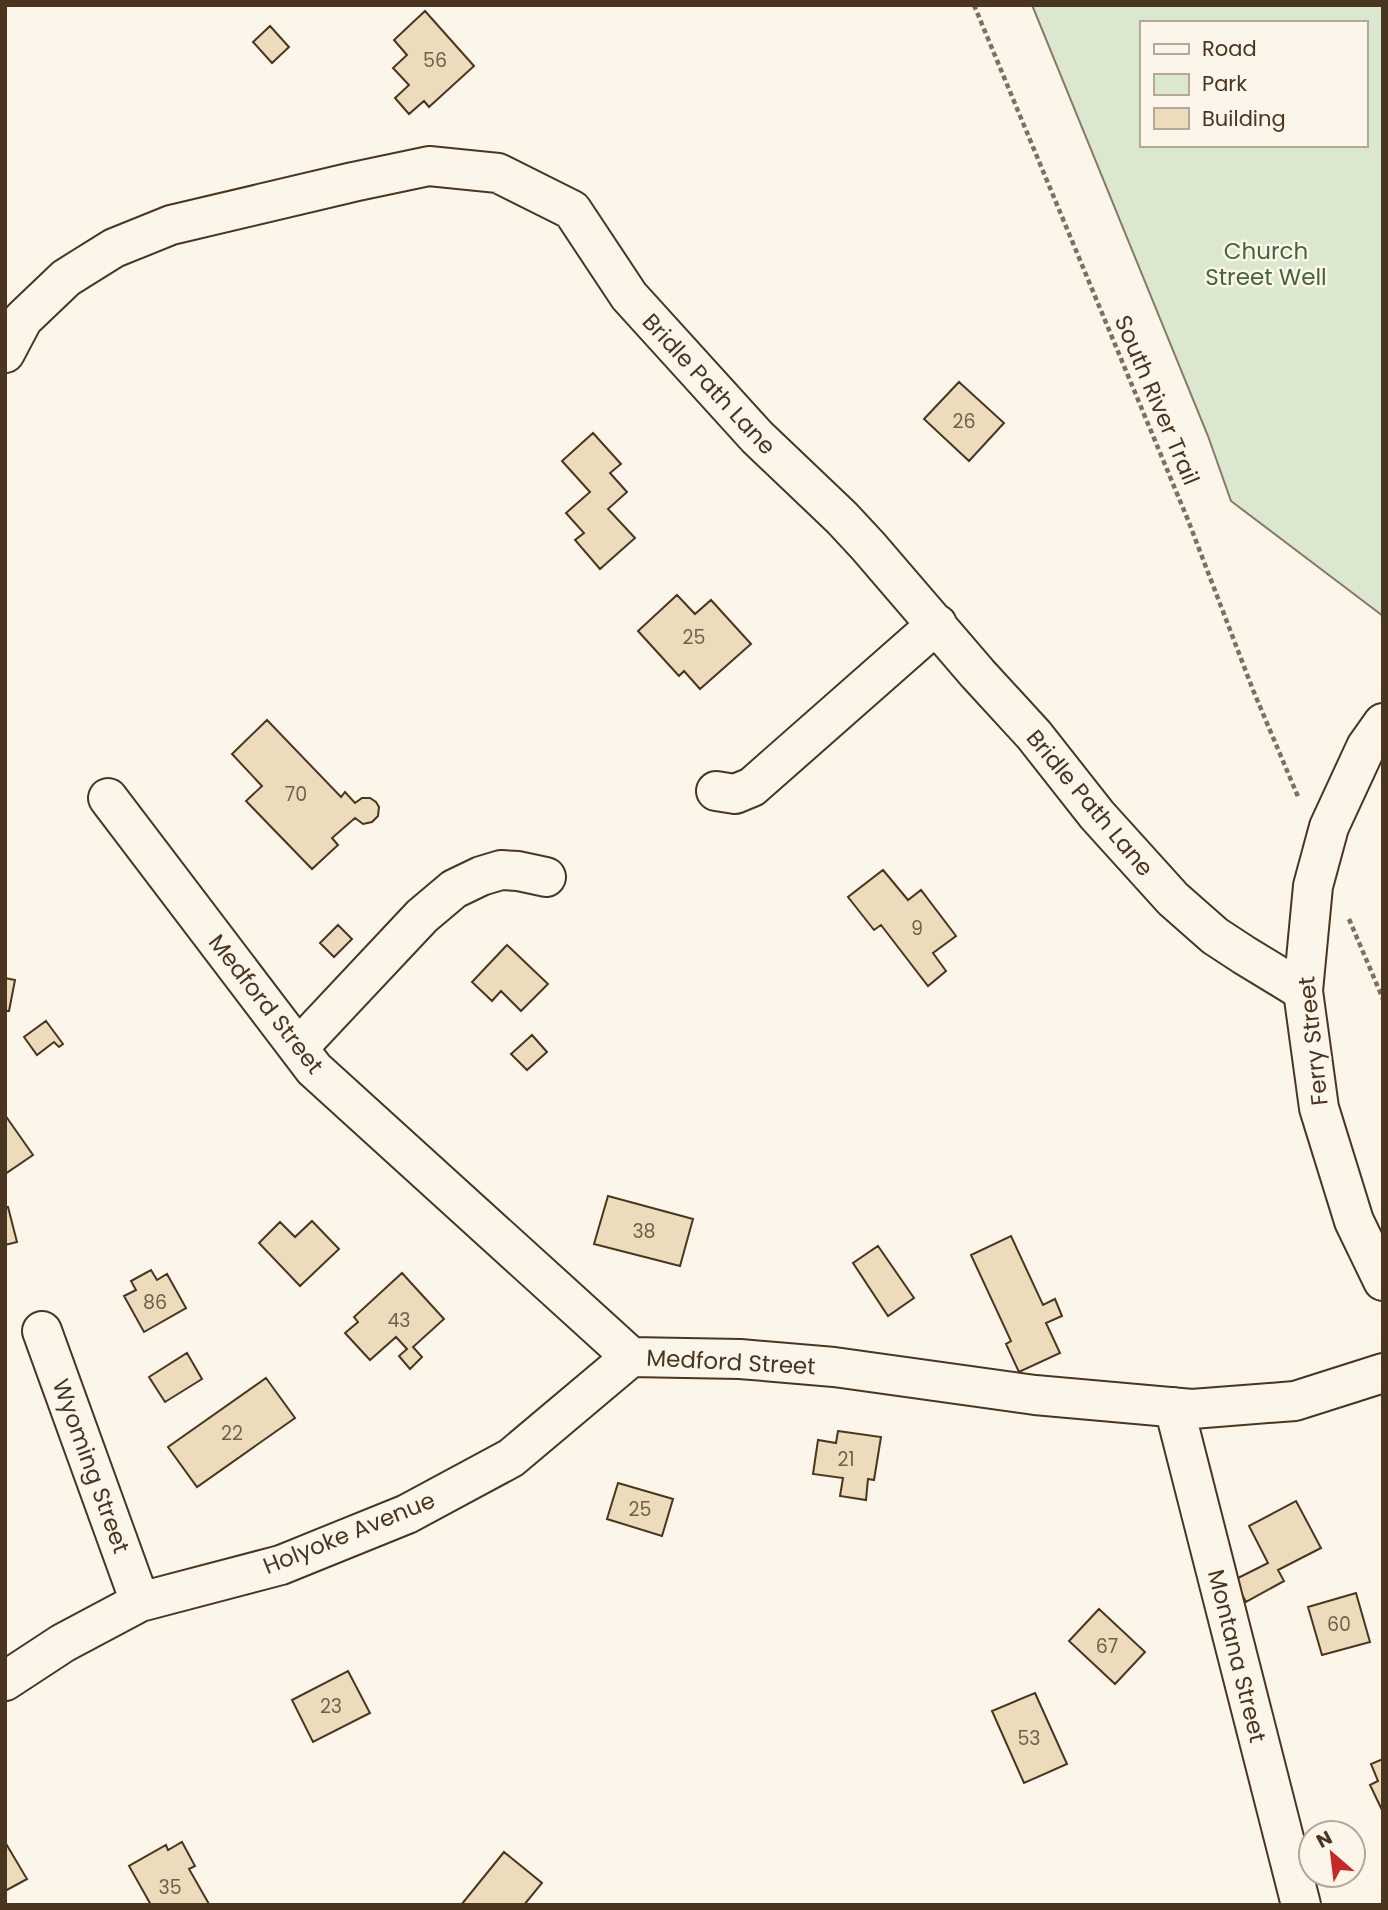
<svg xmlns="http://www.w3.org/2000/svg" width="1388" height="1910" font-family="Poppins,sans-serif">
<rect width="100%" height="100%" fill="#fbf6e9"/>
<path fill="#dce7d0" stroke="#887966" stroke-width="2" fill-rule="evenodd" d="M 1032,5 L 1383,5 L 1383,616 L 1231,501 L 1208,436 ZM 1141,23 L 1365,23 L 1365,145 L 1141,145 Z"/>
<path fill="#ecdcbc" stroke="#4a3520" stroke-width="2" d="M 425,11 L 474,66 L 429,107 L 424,101 L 409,114 L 395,98 L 409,85 L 393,68 L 407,55 L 394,40 Z
M 270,26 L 289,47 L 272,63 L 253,42 Z
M 959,382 L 1004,423 L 969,461 L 924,419 Z
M 593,433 L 621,464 L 610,473 L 627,492 L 608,509 L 635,538 L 600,569 L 575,540 L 584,533 L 566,513 L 590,492 L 562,461 Z
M 677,595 L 695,614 L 711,600 L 751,644 L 700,689 L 684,671 L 679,676 L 638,631 Z
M 267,720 L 341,797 L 345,792 L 355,803 L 362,798 L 370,798 L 376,802 L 379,807 L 378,816 L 372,822 L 363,824 L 355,818 L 332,838 L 338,845 L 312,869 L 246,801 L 262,786 L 232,754 Z
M 883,870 L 908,900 L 921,890 L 956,936 L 933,953 L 946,971 L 928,986 L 881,925 L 874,930 L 848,897 Z
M 338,925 L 352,939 L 334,957 L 320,943 Z
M 507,945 L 548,984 L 521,1011 L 501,991 L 492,1001 L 472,982 Z
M 5,978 L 15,980 L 9,1011 L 5,1011 Z
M 46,1021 L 63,1044 L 59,1047 L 54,1042 L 37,1055 L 24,1037 Z
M 532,1035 L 547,1052 L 527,1070 L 511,1054 Z
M 5,1115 L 33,1155 L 5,1174 Z
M 608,1196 L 693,1219 L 680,1266 L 594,1244 Z
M 5,1207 L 8,1207 L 17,1242 L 5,1245 Z
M 312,1221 L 339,1249 L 300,1286 L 259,1243 L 280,1222 L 295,1237 Z
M 1011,1236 L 1043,1305 L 1055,1299 L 1062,1316 L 1046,1323 L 1060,1353 L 1019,1372 L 1006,1344 L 1011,1341 L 971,1255 Z
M 878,1246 L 914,1298 L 888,1316 L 853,1263 Z
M 151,1270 L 157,1280 L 167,1274 L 186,1308 L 144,1332 L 124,1296 L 136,1290 L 131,1281 Z
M 402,1273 L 444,1319 L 413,1347 L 422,1357 L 410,1369 L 399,1356 L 407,1349 L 396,1337 L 370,1360 L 345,1333 L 358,1322 L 354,1317 Z
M 187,1353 L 202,1379 L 165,1402 L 149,1377 Z
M 266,1378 L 295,1418 L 197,1487 L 168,1447 Z
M 838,1431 L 881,1437 L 874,1480 L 868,1479 L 866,1500 L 840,1496 L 843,1478 L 813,1474 L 818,1440 L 836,1443 Z
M 618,1483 L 673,1499 L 662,1536 L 607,1519 Z
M 1296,1501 L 1321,1548 L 1278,1570 L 1284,1581 L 1246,1602 L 1234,1580 L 1268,1563 L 1249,1526 Z
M 1356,1593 L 1370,1642 L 1322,1655 L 1308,1607 Z
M 1099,1609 L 1145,1652 L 1115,1684 L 1069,1641 Z
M 348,1671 L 370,1713 L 313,1742 L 292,1700 Z
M 1035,1693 L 1067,1764 L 1024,1783 L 992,1711 Z
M 1383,1759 L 1383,1812 L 1370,1785 L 1378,1781 L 1371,1764 Z
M 5,1842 L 27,1879 L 5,1891 Z
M 182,1842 L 195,1866 L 189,1869 L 209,1904 L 151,1905 L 129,1866 L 166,1845 L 168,1850 Z
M 504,1852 L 542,1883 L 524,1905 L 461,1905 Z"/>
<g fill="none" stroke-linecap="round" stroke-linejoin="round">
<g stroke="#4a3520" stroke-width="42">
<path id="minor" d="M 5,353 L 23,319 L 66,278 L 114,248 L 171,225 L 353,182 L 429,166 L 498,173 L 572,210 L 629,296 L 757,437 L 842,518 L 868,546 L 978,674 L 1034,735 L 1097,815 L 1173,899 L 1215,936 L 1244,955 L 1303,991
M 716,791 L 735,794 L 752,787 L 937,624
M 108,798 L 314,1069 L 631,1357 L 740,1359 L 834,1367 L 1035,1395 L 1192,1409 L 1295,1401 L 1383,1373
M 298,1048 L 422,916 L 454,889 L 481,876 L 501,870 L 518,871 L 546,877
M 42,1331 L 140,1602
M 1174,1407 L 1301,1905
M 5,1681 L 63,1643 L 140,1602 L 281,1565 L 407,1514 L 511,1458 L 631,1357"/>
</g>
<g stroke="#4a3520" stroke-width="42">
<path id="major" d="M 1383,723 L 1366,747 L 1329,827 L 1313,886 L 1303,991 L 1319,1108 L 1354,1221 L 1383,1281"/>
</g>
<path stroke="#7f6f5c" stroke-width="4.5" stroke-dasharray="5 3.5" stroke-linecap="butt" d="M 974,5 L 1188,520 L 1253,690 L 1299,799
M 1349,919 L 1383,999"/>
<use href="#minor" stroke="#fbf6e9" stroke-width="38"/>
<use href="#major" stroke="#fbf6e9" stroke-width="38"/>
</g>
<g text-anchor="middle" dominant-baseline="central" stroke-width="5" stroke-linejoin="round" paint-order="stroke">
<g font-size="19" fill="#725f47">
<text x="435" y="60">56</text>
<text x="964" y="421">26</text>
<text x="694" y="637">25</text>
<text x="296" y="794">70</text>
<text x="917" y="928">9</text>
<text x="644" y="1231">38</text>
<text x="155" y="1302">86</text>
<text x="399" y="1320">43</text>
<text x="232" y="1433">22</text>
<text x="846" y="1459">21</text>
<text x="640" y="1509">25</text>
<text x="1339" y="1624">60</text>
<text x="1107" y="1646">67</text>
<text x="331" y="1706">23</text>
<text x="1029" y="1738">53</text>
<text x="170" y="1887">35</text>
</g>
<g font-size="23" fill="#436837" stroke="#fbf6e9">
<text x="1266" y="251">Church<tspan x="1266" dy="26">Street Well</tspan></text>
</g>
<g font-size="23" fill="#4a3520" stroke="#fbf6e9">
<text transform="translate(709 384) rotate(47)">Bridle Path Lane</text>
<text transform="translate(1157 400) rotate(67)">South River Trail</text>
<text transform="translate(1090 803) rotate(50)">Bridle Path Lane</text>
<text transform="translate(266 1004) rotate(52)">Medford Street</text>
<text transform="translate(1313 1041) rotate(-96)">Ferry Street</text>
<text transform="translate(731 1362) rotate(3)">Medford Street</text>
<text transform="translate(91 1466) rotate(70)">Wyoming Street</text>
<text transform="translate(349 1533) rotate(-22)">Holyoke Avenue</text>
<text transform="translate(1237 1656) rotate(76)">Montana Street</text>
</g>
</g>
<rect width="1388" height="1910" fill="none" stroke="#4a3520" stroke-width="14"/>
<rect x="1140" y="21" width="228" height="126" fill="#fbf6e9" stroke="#b4a999" stroke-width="2"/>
<rect x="1154" y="44" width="35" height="10" fill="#fbf6e9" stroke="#b4a999" stroke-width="2"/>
<text x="1202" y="56" font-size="21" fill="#4a3520">Road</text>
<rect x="1154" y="74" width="35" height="21" fill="#dce7d0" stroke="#b4a999" stroke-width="2"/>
<text x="1202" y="91" font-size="21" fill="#4a3520">Park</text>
<rect x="1154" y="108" width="35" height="21" fill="#ecdcbc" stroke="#b4a999" stroke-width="2"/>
<text x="1202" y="126" font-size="21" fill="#4a3520">Building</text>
<g transform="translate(1332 1854) rotate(332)"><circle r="33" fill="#fbf6e9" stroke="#b4a999" stroke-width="2"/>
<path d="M0-5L12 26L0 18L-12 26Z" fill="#c62828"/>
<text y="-10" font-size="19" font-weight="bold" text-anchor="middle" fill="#4a3520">N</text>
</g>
</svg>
